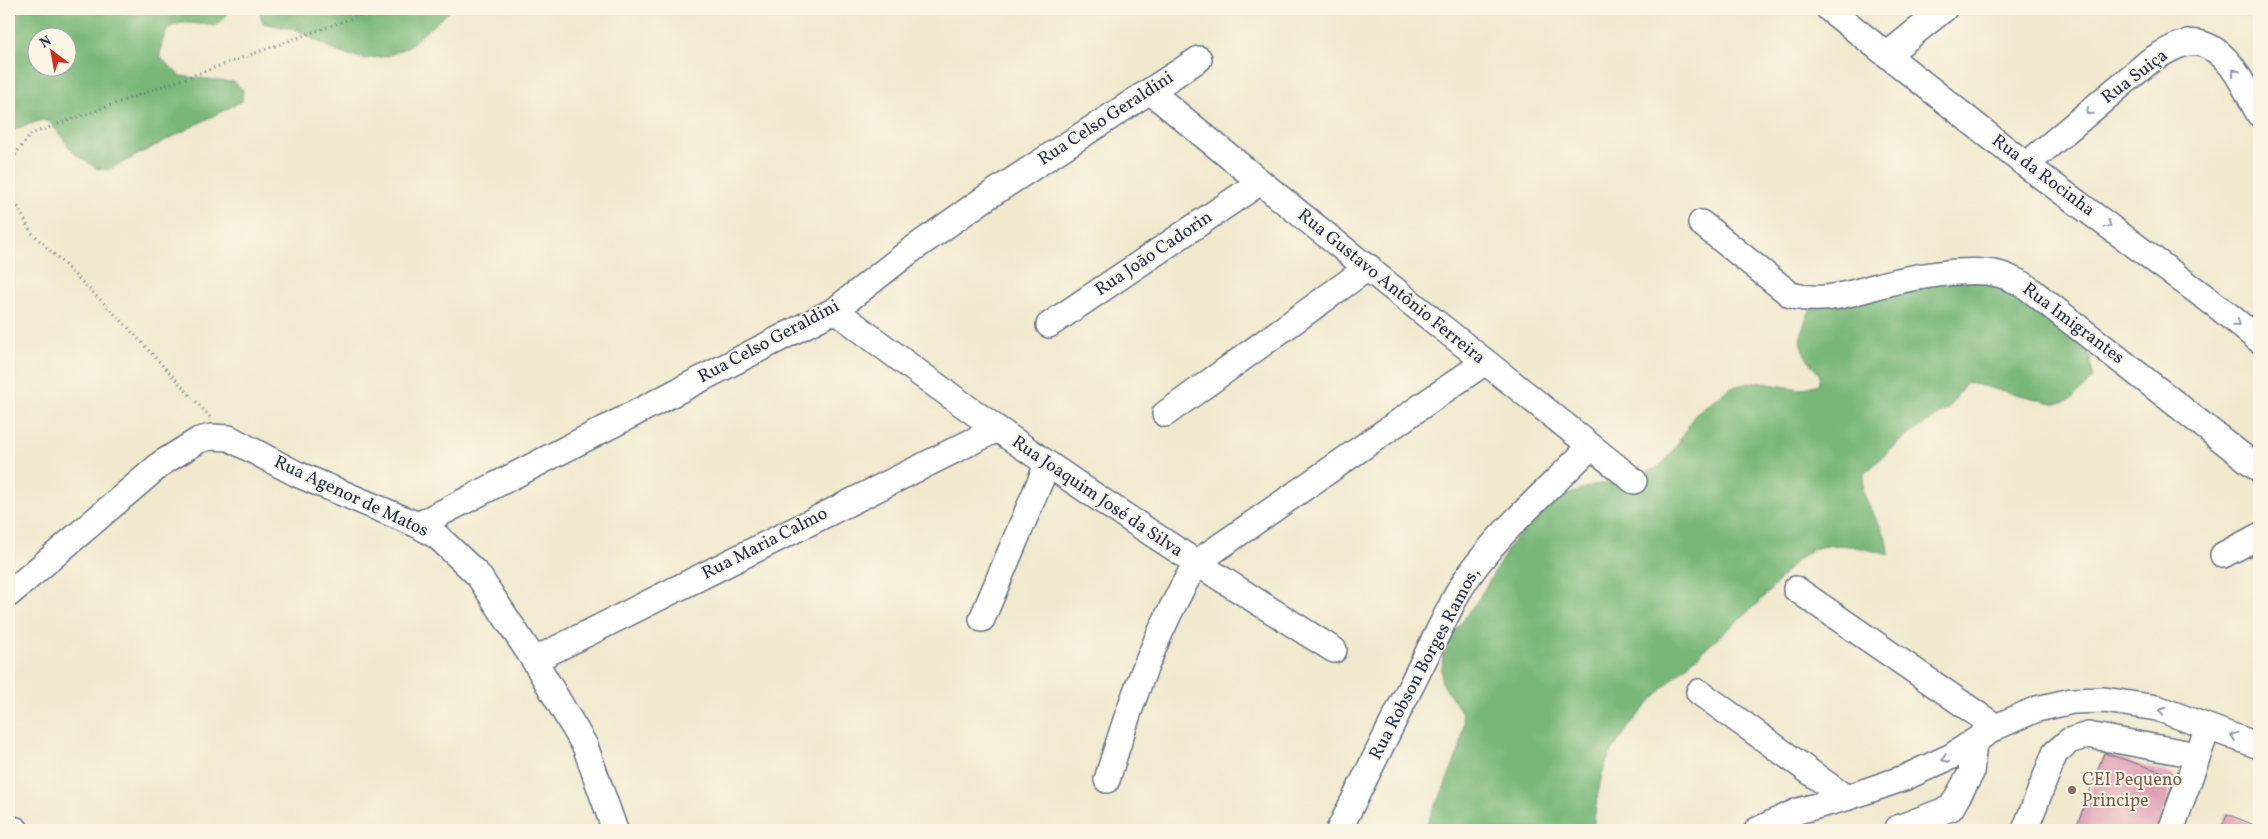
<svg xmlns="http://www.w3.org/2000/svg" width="2268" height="839" font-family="Vollkorn,serif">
<rect width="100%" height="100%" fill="#fcf5e5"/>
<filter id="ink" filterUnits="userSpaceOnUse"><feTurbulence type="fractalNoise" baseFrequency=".02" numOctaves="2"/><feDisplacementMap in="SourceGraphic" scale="10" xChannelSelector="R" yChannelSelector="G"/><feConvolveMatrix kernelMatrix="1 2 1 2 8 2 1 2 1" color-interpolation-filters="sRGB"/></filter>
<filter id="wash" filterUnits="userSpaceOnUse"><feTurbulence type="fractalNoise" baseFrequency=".0096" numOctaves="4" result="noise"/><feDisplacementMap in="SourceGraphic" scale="20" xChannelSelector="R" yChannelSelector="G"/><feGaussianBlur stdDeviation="1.12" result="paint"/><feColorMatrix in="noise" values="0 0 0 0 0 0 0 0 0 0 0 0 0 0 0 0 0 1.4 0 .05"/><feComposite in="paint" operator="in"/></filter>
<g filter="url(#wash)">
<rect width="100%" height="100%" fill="#f0e9cd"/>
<path fill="#78b778" stroke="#4a736b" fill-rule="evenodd" d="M 9,9 L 227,9 L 228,14 L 216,26 C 182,22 163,15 160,57 L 180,76 L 234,82 L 243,90 L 242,101 L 108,170 L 96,168 L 74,153 L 50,122 L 42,120 L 9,131 ZM 38,38 L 68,38 L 68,68 L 38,68 Z
M 262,9 L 452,9 L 409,46 L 388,56 L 365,59 L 337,52 L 297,30 L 263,23 L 260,14 Z
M 1977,281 L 2019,295 L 2069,331 L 2090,356 L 2093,378 L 2073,398 L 2057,404 L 1966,382 L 1949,408 L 1901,440 L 1864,474 C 1864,481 1862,491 1865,497 C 1873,518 1889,532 1889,555 C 1866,549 1838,540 1814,549 C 1792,559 1779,583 1762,599 C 1710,647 1649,691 1611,753 C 1600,770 1595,810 1593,830 L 1423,830 L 1440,797 L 1460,748 L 1464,724 L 1461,711 L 1441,682 L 1443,656 L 1452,635 L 1478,600 L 1511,544 L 1534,517 L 1568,495 L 1593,485 L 1631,480 L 1658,467 L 1672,453 L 1695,414 L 1731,387 L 1755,382 L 1801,389 L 1818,384 L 1820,375 C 1796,348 1797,338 1812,306 L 1932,282 Z"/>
<g id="blocks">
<path fill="#db92af" d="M 2104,753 L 2175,776 L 2157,830 L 2075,830 Z
M 2227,814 L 2259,827 L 2259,830 L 2220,830 Z"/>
</g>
</g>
<g filter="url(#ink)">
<use href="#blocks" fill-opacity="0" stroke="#667085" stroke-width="1"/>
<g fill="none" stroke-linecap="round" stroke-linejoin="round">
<g stroke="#667085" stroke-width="28">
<path id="minor" d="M 1829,9 L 2026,165 L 2217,306 L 2259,340
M 1888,54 L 1944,9
M 1150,91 C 1308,224 1473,350 1634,481
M 2026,165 L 2151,60 C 2164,53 2182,40 2198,43 C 2230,49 2245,89 2259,114
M 1701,223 L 1791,295 C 1822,304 1851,293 1881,285 C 1911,277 1968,267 1998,274 C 2007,276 2015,281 2023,284 L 2259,469
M 835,310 C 995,433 1163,543 1334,650
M 1049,325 L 1259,183
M 1165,414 L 1369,267
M 418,525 L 835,310 L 910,251 L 987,197 L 1199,59
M 2223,555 L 2259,536
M 1796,589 L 1996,727
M 9,594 L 162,463 L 199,440 L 211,437 L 229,438 L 297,474 L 418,525 L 438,537 L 478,575 L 534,660 L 585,746 L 615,830
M 982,619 L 1047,465
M 534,660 L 997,429
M 1699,692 L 1846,798
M 1107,780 C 1130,703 1155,633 1196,563 L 1485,362
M 9,828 L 16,830
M 1898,828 L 1951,808 L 1971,773 L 1974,742
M 1339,830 L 1458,592 C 1492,536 1546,493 1591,446
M 1757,830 L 1798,811 L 1846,798 L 1904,778 L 1952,756 L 1996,727 L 2037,709 L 2072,701 L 2104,700 L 2157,708 L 2259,746
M 2025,830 L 2055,753 L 2069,741 L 2088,735 L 2197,755
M 2171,830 L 2203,741"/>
</g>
<path stroke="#667085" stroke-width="3" stroke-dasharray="1 4" stroke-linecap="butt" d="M 210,417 L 122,321 L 31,232 L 14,199 L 12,159 L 31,134 L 377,9"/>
<use href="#minor" stroke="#fff" stroke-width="25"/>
</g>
<defs><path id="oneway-chevron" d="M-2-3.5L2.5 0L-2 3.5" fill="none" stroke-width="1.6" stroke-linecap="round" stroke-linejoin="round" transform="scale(1.25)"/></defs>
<g stroke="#8d97ae">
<use href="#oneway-chevron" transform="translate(2235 72) rotate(-125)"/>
<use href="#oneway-chevron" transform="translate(2089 112) rotate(140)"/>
<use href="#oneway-chevron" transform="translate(2108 225) rotate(37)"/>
<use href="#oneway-chevron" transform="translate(2237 323) rotate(39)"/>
<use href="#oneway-chevron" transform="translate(2162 711) rotate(-162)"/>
<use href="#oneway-chevron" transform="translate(2234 736) rotate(-161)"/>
<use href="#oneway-chevron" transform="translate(1945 759) rotate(156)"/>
</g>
</g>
<circle fill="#8d6e63" stroke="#fcf5e5" stroke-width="2" cx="2072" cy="790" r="5"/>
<g text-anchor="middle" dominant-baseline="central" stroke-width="4" stroke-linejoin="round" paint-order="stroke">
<g font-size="18" fill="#1b2f5e" stroke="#fcf5e5">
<text transform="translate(2135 77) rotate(-37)">Rua Suiça</text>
<text transform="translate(1106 119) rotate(-33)">Rua Celso Geraldini</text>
<text transform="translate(2043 176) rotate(37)">Rua da Rocinha</text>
<text transform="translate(1154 254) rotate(-34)">Rua João Cadorin</text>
<text transform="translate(1391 287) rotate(39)">Rua Gustavo Antônio Ferreira</text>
<text transform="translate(2073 324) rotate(37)">Rua Imigrantes</text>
<text transform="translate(769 342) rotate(-28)">Rua Celso Geraldini</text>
<text transform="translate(351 497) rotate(25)">Rua Agenor de Matos</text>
<text transform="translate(1097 497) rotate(34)">Rua Joaquim José da Silva</text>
<text transform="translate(765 544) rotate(-27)">Rua Maria Calmo</text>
<text transform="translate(1425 664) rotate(-62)">Rua Robson Borges Ramos,</text>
</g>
<g font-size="18" fill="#785e54" stroke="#fcf5e5" text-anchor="start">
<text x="2082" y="780">CEI Pequeno<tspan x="2082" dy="21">Principe</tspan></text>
</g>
</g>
<rect width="2268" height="839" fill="none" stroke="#fcf5e5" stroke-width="30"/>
<g transform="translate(52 52) rotate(328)"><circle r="24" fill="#fcf5e5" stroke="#a2a6af"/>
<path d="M0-4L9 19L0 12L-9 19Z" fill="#c8321e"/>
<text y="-8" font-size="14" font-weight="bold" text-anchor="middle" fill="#1b2f5e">N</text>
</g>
</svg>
